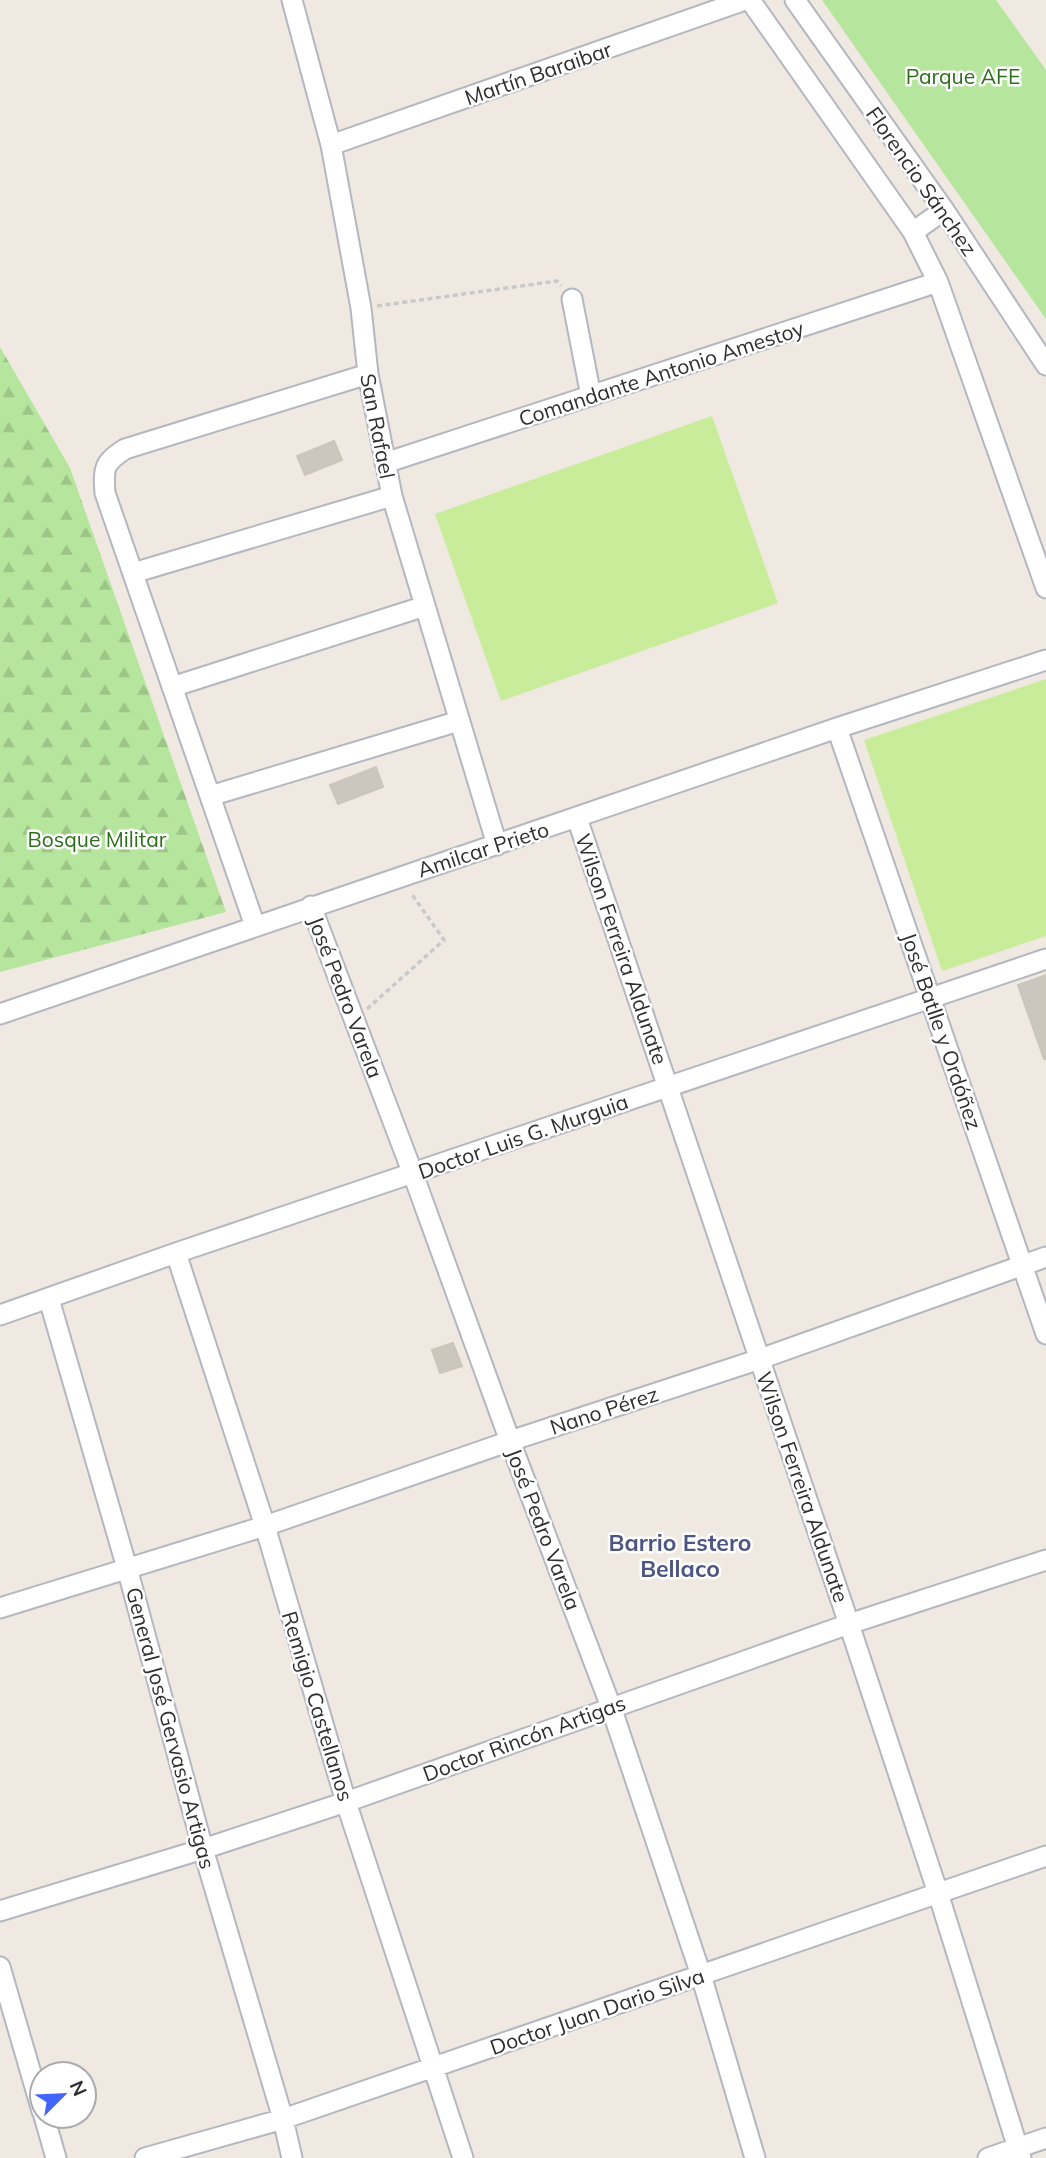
<svg xmlns="http://www.w3.org/2000/svg" width="1046" height="2158" font-family="Mulish,sans-serif">
<defs>
<pattern id="forest-firs" width="22" height="20" patternUnits="userSpaceOnUse" patternTransform="scale(1.75)"><rect width="22" height="20" fill="#b6e59e"/><path d="M5 1l3.5 6h-7zM16 11l3.5 6h-7z" fill="#9dc588"/></pattern>
</defs>
<rect width="100%" height="100%" fill="#efe9e1"/>
<path fill="#b6e59e" d="M 822,0 L 996,0 L 1046,70 L 1046,319 Z"/>
<path fill="url(#forest-firs)" d="M 0,347 L 70,468 L 226,912 L 0,972 Z"/>
<path fill="#c9ec9a" d="M 712,416 L 778,603 L 501,701 L 435,514 Z
M 1046,679 L 1046,936 L 942,971 L 864,740 Z"/>
<path fill="#cbc7bf" stroke="#cbc5ba" stroke-width="2" d="M 334,441 L 342,460 L 305,475 L 297,456 Z
M 376,767 L 383,787 L 338,804 L 330,785 Z
M 1046,975 L 1046,1059 L 1044,1059 L 1018,985 Z
M 453,1343 L 462,1366 L 440,1373 L 432,1350 Z"/>
<g fill="none" stroke-linecap="round" stroke-linejoin="round">
<g stroke="#b4b7c1" stroke-width="23">
<path id="minor" d="M 292,0 L 331,145 L 361,308 L 368,374 L 392,496 L 497,845
M 750,0 L 913,232 L 938,282 L 1046,588
M 795,0 L 944,210 L 1046,365
M 331,145 L 745,0
M 913,232 L 944,210
M 572,299 L 591,396
M 385,463 L 938,282
M 133,573 L 392,496
M 172,687 L 425,606
M 837,728 L 1046,1334
M 210,796 L 459,721
M 577,818 L 849,1624 L 938,1893 L 1021,2158
M 311,906 L 413,1174 L 510,1441 L 611,1707 L 701,1975 L 755,2158
M 255,926 L 105,493 C 103,467 104,463 125,449 L 368,374
M 0,1014 L 837,728 L 1046,660
M 176,1253 L 265,1526 L 346,1802 L 463,2158
M 49,1299 L 127,1568 L 203,1849 L 283,2119 L 292,2158
M 0,1315 L 176,1253 L 1046,959
M 0,1608 L 265,1526 L 510,1441 L 760,1359 L 1046,1257
M 0,1911 L 203,1849 L 346,1802 L 849,1624 L 1046,1560
M 0,1967 L 42,2111
M 44,2116 L 56,2158
M 145,2158 L 283,2119 L 1046,1856
M 988,2158 L 1046,2138"/>
</g>
<path stroke="#c9c9c9" stroke-width="3.5" stroke-dasharray="5 3.5" stroke-linecap="butt" d="M 377,306 L 557,281 L 561,286
M 367,1009 L 444,940 L 411,893"/>
<use href="#minor" stroke="#fff" stroke-width="19"/>
</g>
<g text-anchor="middle" dominant-baseline="central" stroke-width="5" stroke-linejoin="round" paint-order="stroke">
<g font-size="21" fill="#2e2e2e" stroke="#fff">
<text transform="translate(538 73) rotate(-19)">Martín Baraibar</text>
<text transform="translate(922 181) rotate(55)">Florencio Sánchez</text>
<text transform="translate(661 373) rotate(-18)">Comandante Antonio Amestoy</text>
<text transform="translate(378 426) rotate(79)">San Rafael</text>
<text transform="translate(483 849) rotate(-18)">Amilcar Prieto</text>
<text transform="translate(622 949) rotate(71)">Wilson Ferreira Aldunate</text>
<text transform="translate(346 997) rotate(69)">José Pedro Varela</text>
<text transform="translate(942 1031) rotate(71)">José Batlle y Ordóñez</text>
<text transform="translate(523 1136) rotate(-19)">Doctor Luis G. Murguia</text>
<text transform="translate(604 1410) rotate(-18)">Nano Pérez</text>
<text transform="translate(803 1487) rotate(71)">Wilson Ferreira Aldunate</text>
<text transform="translate(544 1529) rotate(69)">José Pedro Varela</text>
<text transform="translate(318 1706) rotate(73)">Remigio Castellanos</text>
<text transform="translate(171 1728) rotate(75)">General José Gervasio Artigas</text>
<text transform="translate(524 1738) rotate(-20)">Doctor Rincón Artigas</text>
<text transform="translate(597 2011) rotate(-19)">Doctor Juan Dario Silva</text>
</g>
<g font-size="21" fill="#2c6e1b" stroke="#fff">
<text x="963" y="76">Parque AFE</text>
<text x="97" y="839">Bosque Militar</text>
</g>
<g font-size="23" font-weight="bold" fill="#4d5680" stroke="#fff">
<text x="680" y="1542">Barrio Estero<tspan x="680" dy="26">Bellaco</tspan></text>
</g>
</g>
<g transform="translate(63 2095) rotate(66)"><circle r="33" fill="#ffffff" stroke="#ababab" stroke-width="2"/>
<path d="M0-5L12 26L0 18L-12 26Z" fill="#4264fb"/>
<text y="-10" font-size="19" font-weight="bold" text-anchor="middle" fill="#2e2e2e">N</text>
</g>
</svg>
